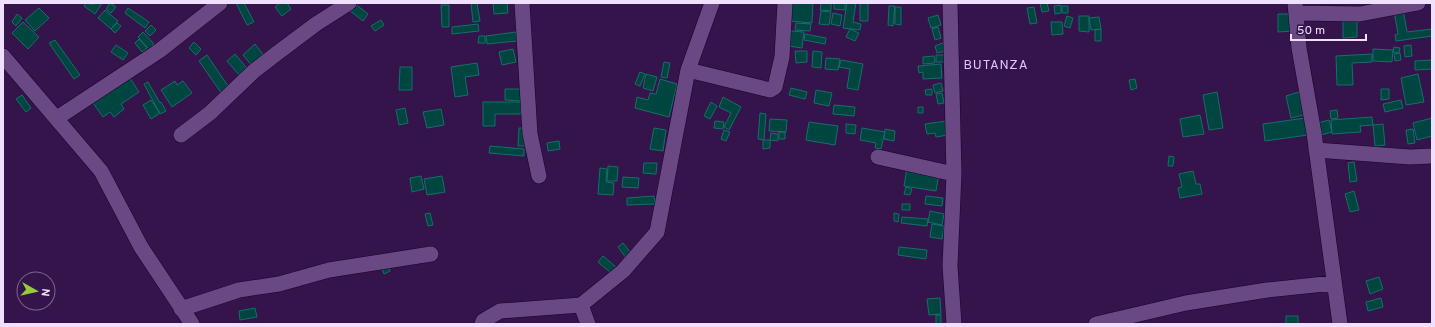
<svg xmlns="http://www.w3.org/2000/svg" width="1435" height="327" font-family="Overpass,sans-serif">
<rect width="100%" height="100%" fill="#35134b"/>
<path fill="#014541" stroke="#12706a" d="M 86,3 L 92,4 L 102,3 L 95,14 L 84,6 Z
M 110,3 L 116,7 L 111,13 L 106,9 Z
M 236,3 L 244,3 L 254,22 L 247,25 Z
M 280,3 L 287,3 L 291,9 L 282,16 L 275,7 Z
M 354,3 L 368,14 L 363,21 L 349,10 Z
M 471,3 L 477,3 L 480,21 L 473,22 Z
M 493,3 L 507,3 L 508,13 L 494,14 Z
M 791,3 L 813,3 L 812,23 L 789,21 Z
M 821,3 L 831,3 L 831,11 L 820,10 Z
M 834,3 L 845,3 L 845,10 L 834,9 Z
M 847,3 L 856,3 L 853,22 L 861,24 L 860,30 L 843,28 Z
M 860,3 L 868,3 L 868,21 L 860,21 Z
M 1040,3 L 1047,3 L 1049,11 L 1042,12 Z
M 441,5 L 449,5 L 449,27 L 442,27 Z
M 1061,5 L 1061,13 L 1055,14 L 1054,6 Z
M 889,6 L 895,6 L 893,26 L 888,25 Z
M 1062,6 L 1068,6 L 1068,13 L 1062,13 Z
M 895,7 L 901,7 L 901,25 L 895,24 Z
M 1034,7 L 1037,23 L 1030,24 L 1027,8 Z
M 39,8 L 49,18 L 35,31 L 25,20 Z
M 128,8 L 149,22 L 145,28 L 125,13 Z
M 1403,9 L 1407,32 L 1432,29 L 1432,36 L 1396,41 L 1395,35 L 1398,34 L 1394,11 Z
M 105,10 L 118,21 L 111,29 L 98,18 Z
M 821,11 L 831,12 L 829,25 L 819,24 Z
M 833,13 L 842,15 L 840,26 L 831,24 Z
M 17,14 L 22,18 L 16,26 L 12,22 Z
M 1278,14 L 1292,14 L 1293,31 L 1278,32 Z
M 938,15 L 941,25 L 931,28 L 928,18 Z
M 1067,16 L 1073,18 L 1070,28 L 1064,26 Z
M 1079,16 L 1089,16 L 1089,32 L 1079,31 Z
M 1099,17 L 1101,29 L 1091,30 L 1089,18 Z
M 1343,19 L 1357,19 L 1357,37 L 1343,38 Z
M 381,20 L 384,25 L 375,31 L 371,26 Z
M 23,22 L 39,37 L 28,49 L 12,33 Z
M 1051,22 L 1062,22 L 1063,34 L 1052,35 Z
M 117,23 L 121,26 L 115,33 L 111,29 Z
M 796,23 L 811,24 L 810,31 L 795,30 Z
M 478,24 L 479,31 L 452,34 L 452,27 Z
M 151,25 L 156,30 L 150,36 L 145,31 Z
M 938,27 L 941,38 L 935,40 L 932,29 Z
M 850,29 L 859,33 L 855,41 L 846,37 Z
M 1101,29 L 1101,41 L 1095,41 L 1095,30 Z
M 791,31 L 804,32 L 802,48 L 789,46 Z
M 143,32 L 154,44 L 149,49 L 138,37 Z
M 516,32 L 517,41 L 487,44 L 486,36 Z
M 805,34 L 826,38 L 825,44 L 804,40 Z
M 479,36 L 485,36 L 485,43 L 478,43 Z
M 139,39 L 147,48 L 142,52 L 135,43 Z
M 55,40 L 80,75 L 74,79 L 49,43 Z
M 194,42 L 201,49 L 196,55 L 189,48 Z
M 943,43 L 946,51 L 937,53 L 935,46 Z
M 255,44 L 265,57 L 253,67 L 243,55 Z
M 116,45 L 128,53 L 123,60 L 111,52 Z
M 1411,45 L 1412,56 L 1405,57 L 1404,46 Z
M 1394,47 L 1400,48 L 1399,53 L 1393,52 Z
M 513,49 L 516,62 L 502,65 L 499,52 Z
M 1373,49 L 1393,50 L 1392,62 L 1373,61 Z
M 795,51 L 807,51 L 807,62 L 796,63 Z
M 813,51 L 822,52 L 821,68 L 812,67 Z
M 1400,53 L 1401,60 L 1395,61 L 1394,54 Z
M 235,54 L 249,71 L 241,77 L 227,61 Z
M 1372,54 L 1372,62 L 1352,63 L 1353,85 L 1337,85 L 1336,56 Z
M 207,55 L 230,89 L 222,94 L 199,61 Z
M 936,55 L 947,55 L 946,62 L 936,62 Z
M 934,56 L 935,63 L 923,64 L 923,57 Z
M 826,58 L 840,59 L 838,70 L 825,69 Z
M 841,60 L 863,64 L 858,90 L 847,88 L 850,69 L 839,67 Z
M 1432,60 L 1432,69 L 1415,70 L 1415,61 Z
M 664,62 L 670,63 L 667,78 L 661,77 Z
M 477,63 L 479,75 L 465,77 L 468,95 L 455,97 L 451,67 Z
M 941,64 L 942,78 L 923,79 L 923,72 L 919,73 L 918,66 Z
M 400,67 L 412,67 L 412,90 L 399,90 Z
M 640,72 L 645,74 L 640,86 L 635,84 Z
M 646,74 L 657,77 L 653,91 L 643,88 Z
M 1418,74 L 1424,102 L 1406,105 L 1401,78 Z
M 130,78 L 139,92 L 121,104 L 124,109 L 114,117 L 110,112 L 103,117 L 93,103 Z
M 660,79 L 677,84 L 669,117 L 635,108 L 637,97 L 648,100 L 650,93 L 656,94 Z
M 1135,79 L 1137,88 L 1131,90 L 1129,80 Z
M 175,81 L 177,85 L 183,81 L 192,93 L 172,107 L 161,90 Z
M 148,82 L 160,103 L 161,102 L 166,111 L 160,114 L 144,84 Z
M 941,83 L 943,91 L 935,93 L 933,85 Z
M 791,88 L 807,92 L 805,99 L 789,95 Z
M 505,89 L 521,89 L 521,101 L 505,100 Z
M 932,89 L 932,95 L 926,95 L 925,90 Z
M 1381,89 L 1389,89 L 1389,99 L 1381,100 Z
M 816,90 L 832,93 L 829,106 L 814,103 Z
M 1217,92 L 1223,128 L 1209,130 L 1203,95 Z
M 1299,92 L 1304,115 L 1291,118 L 1286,96 Z
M 942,93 L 944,103 L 938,104 L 936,94 Z
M 22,95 L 31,108 L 26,112 L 16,99 Z
M 723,97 L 741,107 L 729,130 L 724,127 L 731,113 L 719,107 Z
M 151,100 L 160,113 L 151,119 L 143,105 Z
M 1401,100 L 1403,108 L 1385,112 L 1383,104 Z
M 483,102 L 521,102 L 521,114 L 495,114 L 495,126 L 483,126 Z
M 711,102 L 717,106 L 710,119 L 704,116 Z
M 834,105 L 855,107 L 854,116 L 833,114 Z
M 918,107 L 923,107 L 923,113 L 918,113 Z
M 405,108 L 408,123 L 399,125 L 396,110 Z
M 441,109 L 444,125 L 427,128 L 423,112 Z
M 1337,110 L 1338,118 L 1331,119 L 1330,111 Z
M 760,113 L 766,114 L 764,140 L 758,139 Z
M 1200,115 L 1204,134 L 1183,137 L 1180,119 Z
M 1372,117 L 1373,125 L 1360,126 L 1361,132 L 1332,134 L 1331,120 Z
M 1305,118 L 1308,135 L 1265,141 L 1263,124 Z
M 1432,118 L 1432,136 L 1417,140 L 1413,123 Z
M 770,119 L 787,120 L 786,132 L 769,131 Z
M 1329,120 L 1332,132 L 1321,135 L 1318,123 Z
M 715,121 L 724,122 L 723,129 L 714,128 Z
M 946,121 L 948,135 L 936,137 L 935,133 L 927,134 L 925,124 Z
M 809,122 L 838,126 L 835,145 L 806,140 Z
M 846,124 L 856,125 L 855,134 L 846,133 Z
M 1383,124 L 1385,145 L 1375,146 L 1373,125 Z
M 519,128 L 527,128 L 526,146 L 518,146 Z
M 654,128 L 666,130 L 663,151 L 650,149 Z
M 862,128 L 885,132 L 881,149 L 875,148 L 876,143 L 860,140 Z
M 885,129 L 895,131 L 894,141 L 884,139 Z
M 1413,129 L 1415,143 L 1408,144 L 1406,130 Z
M 724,130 L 730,132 L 726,141 L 721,139 Z
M 779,132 L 785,132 L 785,139 L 779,139 Z
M 771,133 L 778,134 L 778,141 L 770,140 Z
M 763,140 L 770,140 L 770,148 L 763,149 Z
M 559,141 L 560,149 L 548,151 L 547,143 Z
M 490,146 L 524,149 L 524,156 L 489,153 Z
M 1169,156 L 1174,157 L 1173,166 L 1168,166 Z
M 1354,162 L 1357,181 L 1350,182 L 1348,163 Z
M 644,163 L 657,163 L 656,174 L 643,173 Z
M 608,166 L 618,167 L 617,181 L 607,181 Z
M 600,168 L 607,169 L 606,182 L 614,183 L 613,195 L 598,194 Z
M 907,168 L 939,173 L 936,191 L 904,186 Z
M 1193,171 L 1196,184 L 1200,184 L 1202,194 L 1180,198 L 1178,188 L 1182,187 L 1179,174 Z
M 421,176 L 424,189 L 412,192 L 410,178 Z
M 442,176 L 445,192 L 427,195 L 424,179 Z
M 623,177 L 639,178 L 638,188 L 622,187 Z
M 906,187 L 912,189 L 910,195 L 904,194 Z
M 1354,191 L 1359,210 L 1350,212 L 1345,194 Z
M 654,196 L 655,204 L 627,205 L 627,198 Z
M 926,196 L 943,198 L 942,206 L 925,204 Z
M 902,204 L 910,204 L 910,210 L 902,210 Z
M 930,211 L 944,214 L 942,225 L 928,222 Z
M 430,213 L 433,225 L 428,226 L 425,214 Z
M 894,213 L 899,214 L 898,222 L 894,221 Z
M 902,217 L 928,219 L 927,226 L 901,223 Z
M 932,224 L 944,226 L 942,239 L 930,237 Z
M 623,243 L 631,253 L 626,258 L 618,247 Z
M 899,247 L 927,250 L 926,259 L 898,255 Z
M 603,256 L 616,267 L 611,273 L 598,262 Z
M 387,263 L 390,271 L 384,274 L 381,265 Z
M 1379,277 L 1383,289 L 1370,294 L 1366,281 Z
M 940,298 L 941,314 L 929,315 L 927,299 Z
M 1381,298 L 1383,307 L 1368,311 L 1366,302 Z
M 255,308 L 257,317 L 240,320 L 239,311 Z
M 936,315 L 941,315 L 941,324 L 936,324 Z
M 1286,316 L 1298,316 L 1298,324 L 1286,324 Z"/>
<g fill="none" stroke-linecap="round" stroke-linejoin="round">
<g stroke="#1a022a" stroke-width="16">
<path id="minor" d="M 522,3 L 530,134 L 539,176
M 950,3 L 954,174 L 950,266 L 954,324
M 1295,3 L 1299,48 L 1314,133 L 1340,324
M 1297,13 L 1360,14 L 1418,3
M 3,56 L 101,171 L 141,247 L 192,324
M 688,70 L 770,90 L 775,87 L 782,57 L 785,3
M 57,118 L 159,51 L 220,3
M 181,135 L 210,113 L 254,71 L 276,54 L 316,24 L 349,3
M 1316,150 L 1410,157 L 1432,156
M 878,157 L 954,174
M 581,305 L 588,324
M 181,309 L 239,290 L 279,284 L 329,270 L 431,254
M 482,324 L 483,321 L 500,311 L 581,305 L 623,271 L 657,232 L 688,70 L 712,3
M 1096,324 L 1186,303 L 1267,290 L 1334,283"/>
</g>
<use href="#minor" stroke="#694884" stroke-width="15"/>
</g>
<g text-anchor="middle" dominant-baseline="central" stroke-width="3" stroke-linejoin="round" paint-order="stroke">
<g font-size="13" letter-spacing="1" fill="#e2c5fc" stroke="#35134b">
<text x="996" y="66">BUTANZA</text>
</g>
</g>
<rect width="1435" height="327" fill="none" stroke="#efe1fd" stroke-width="8"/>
<g transform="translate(36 291) rotate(98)"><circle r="19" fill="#35134b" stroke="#7f6592"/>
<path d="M0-3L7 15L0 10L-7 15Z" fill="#95cc3b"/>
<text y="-6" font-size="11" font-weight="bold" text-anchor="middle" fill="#efe1fd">N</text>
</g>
<path d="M1291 34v6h75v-6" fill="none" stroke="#efe1fd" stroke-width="2"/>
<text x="1297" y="34" font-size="12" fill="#efe1fd" stroke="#35134b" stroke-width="3" paint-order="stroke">50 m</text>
</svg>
